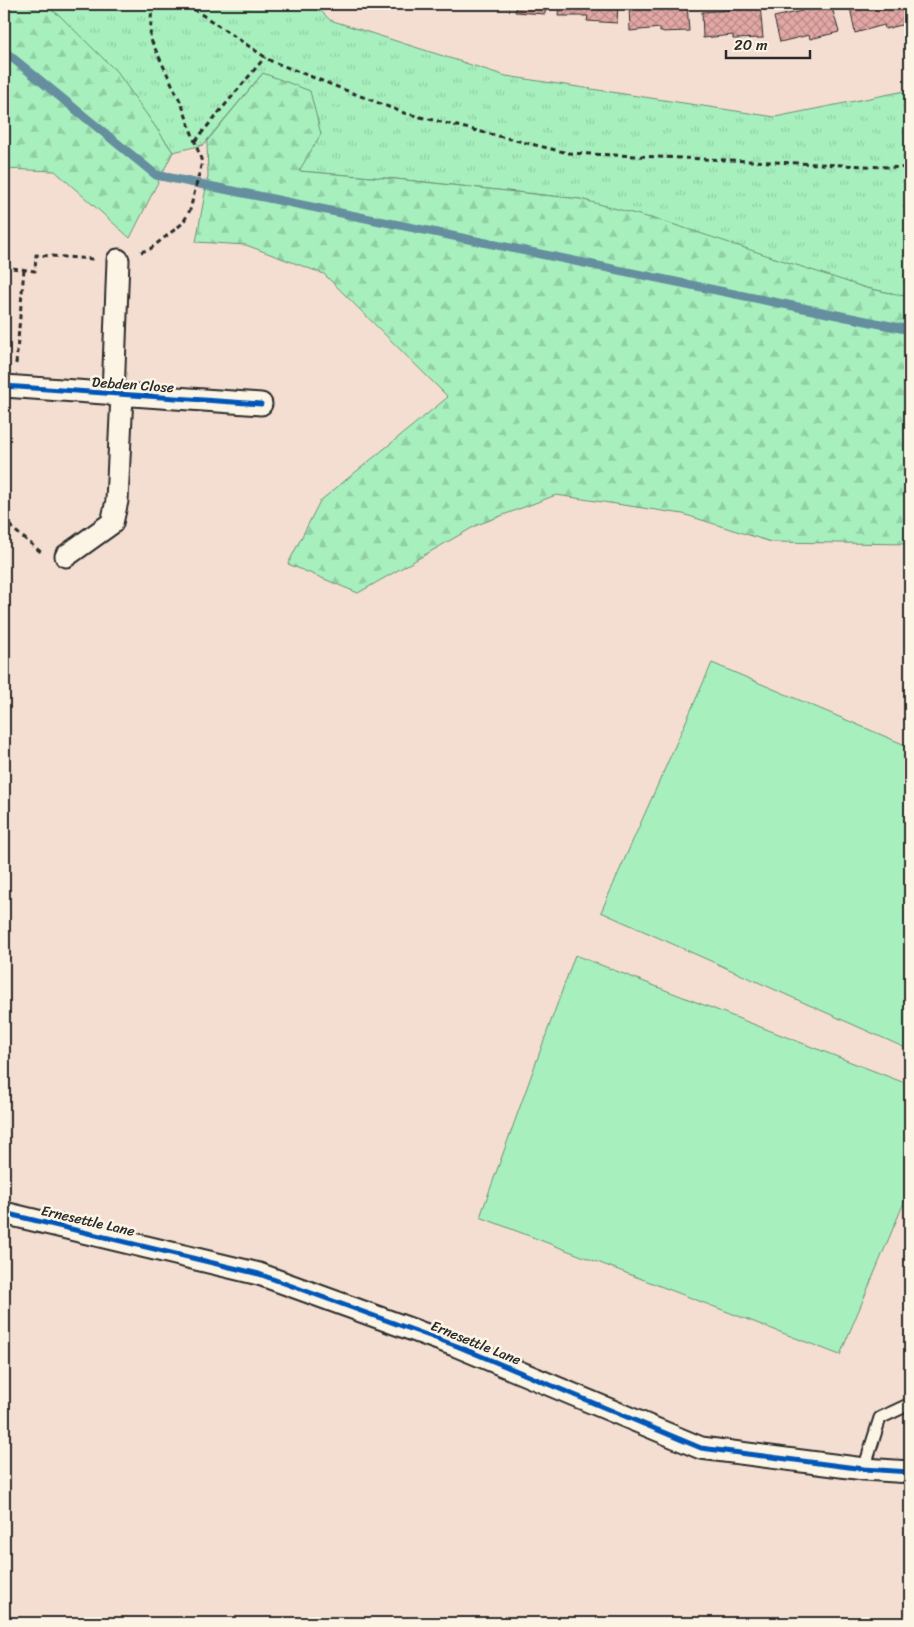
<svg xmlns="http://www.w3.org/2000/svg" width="914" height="1627" font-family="Sriracha,sans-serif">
<defs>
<pattern id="grass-tufts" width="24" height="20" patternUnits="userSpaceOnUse" patternTransform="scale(1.25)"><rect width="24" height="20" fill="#a7f0be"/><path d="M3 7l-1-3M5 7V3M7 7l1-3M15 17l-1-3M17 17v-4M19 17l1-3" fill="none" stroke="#90cea3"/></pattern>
<pattern id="forest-firs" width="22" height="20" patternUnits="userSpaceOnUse" patternTransform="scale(1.25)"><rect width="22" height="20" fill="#a7f0be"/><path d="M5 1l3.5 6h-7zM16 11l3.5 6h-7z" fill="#90cea3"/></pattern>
<pattern id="building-cross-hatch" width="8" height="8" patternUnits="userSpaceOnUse" patternTransform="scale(1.25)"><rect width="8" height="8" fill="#e3a8a5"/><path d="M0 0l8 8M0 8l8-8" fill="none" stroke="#b88987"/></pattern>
</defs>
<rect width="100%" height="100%" fill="#f4ded2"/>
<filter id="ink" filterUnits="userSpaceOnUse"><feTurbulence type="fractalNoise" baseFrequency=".02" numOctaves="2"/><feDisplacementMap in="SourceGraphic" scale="10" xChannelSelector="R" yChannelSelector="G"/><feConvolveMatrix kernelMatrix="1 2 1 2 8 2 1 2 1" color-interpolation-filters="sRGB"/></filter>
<g filter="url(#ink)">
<path fill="url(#grass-tufts)" stroke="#698e74" d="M 42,4 L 314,4 L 330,20 L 506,76 L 775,117 L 910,90 L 910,297 L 866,288 L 580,199 L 396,179 L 298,171 L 321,134 L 263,73 L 203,145 L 173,152 L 146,114 L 59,15 Z"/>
<path fill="url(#forest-firs)" stroke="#698e74" d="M 4,4 L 42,4 L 59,15 L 117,72 L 173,152 L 130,238 L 55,171 L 4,169 Z
M 263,73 L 310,91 L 321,134 L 299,171 L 396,179 L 580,199 L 669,223 L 866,288 L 910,297 L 910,544 L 771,542 L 683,514 L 556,495 L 477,525 L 358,593 L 288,564 L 320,501 L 448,397 L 324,274 L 246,245 L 196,242 L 208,177 L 207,141 Z"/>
<path fill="#a7f0be" stroke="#698e74" d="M 712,663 L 910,747 L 910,1050 L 601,912 Z
M 575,955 L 910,1085 L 910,1188 L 840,1355 L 480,1217 Z"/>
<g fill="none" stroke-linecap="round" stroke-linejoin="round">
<path stroke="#658f9f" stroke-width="9" d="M 4,51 L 156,175 L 910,330"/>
</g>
<path fill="url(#building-cross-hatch)" stroke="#2b2b2b" d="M 487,4 L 546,4 L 545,14 L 515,12 L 516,7 L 486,7 Z
M 559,4 L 618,4 L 617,23 L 587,21 L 588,16 L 558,16 Z
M 651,4 L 687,4 L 689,31 L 660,32 L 660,28 L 630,31 L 629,5 Z
M 814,4 L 831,4 L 839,32 L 810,39 L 809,35 L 780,42 L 774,17 L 802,11 L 801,7 Z
M 865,4 L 909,4 L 910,23 L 885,29 L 884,25 L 855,33 L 850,7 Z
M 760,5 L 763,38 L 733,39 L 733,35 L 703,38 L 702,12 L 729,10 L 730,6 Z"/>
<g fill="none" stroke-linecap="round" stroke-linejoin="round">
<g stroke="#2b2b2b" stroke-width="15">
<path id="lane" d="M 864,1469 L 880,1418 L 910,1404"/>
</g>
<g stroke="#2b2b2b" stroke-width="25">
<path id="street" d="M 4,386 L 261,404
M 113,395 L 118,260
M 66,556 L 112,523 L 117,501 L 122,395
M 4,1213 L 259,1274 L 457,1346 L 701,1448 L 864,1469 L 910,1472"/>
</g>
<path stroke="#2b2b2b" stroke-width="3" stroke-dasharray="5 4" stroke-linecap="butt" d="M 186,4 L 271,61 L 404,113 L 568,153 L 910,168
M 195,141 L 265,57
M 141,252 L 150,249 L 183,223 L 190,210 L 202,162 L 182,105 L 150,38 L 152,4
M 4,267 L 35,271 L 36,255 L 94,259
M 16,364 L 24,269
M 4,518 L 13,529 L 42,553"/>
<use href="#lane" stroke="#fcf5e5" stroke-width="11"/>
<use href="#street" stroke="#fcf5e5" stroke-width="21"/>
<g stroke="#fcf5e5" stroke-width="8">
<path id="cycleway" d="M 4,386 L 261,404
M 4,1213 L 259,1274 L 457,1346 L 701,1448 L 864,1469 L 910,1472"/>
</g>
<use href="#cycleway" stroke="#0057b8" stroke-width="5"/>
</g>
</g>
<g text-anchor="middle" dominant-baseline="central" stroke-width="5" stroke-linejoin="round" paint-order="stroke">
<g font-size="14" fill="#2b2b2b" stroke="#fcf5e5">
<text transform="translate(133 385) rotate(4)">Debden Close</text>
<text transform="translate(88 1221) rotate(13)">Ernesettle Lane</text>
<text transform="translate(476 1343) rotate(22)">Ernesettle Lane</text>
</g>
</g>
<rect width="914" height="1627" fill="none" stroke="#fcf5e5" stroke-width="20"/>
<rect x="10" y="10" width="894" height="1607" fill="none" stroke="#2b2b2b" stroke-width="2" filter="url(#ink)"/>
<path d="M726 50v8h84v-8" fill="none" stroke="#2b2b2b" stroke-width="2.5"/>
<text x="734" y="50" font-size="15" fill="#2b2b2b" stroke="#fcf5e5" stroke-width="4" paint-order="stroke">20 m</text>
</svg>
